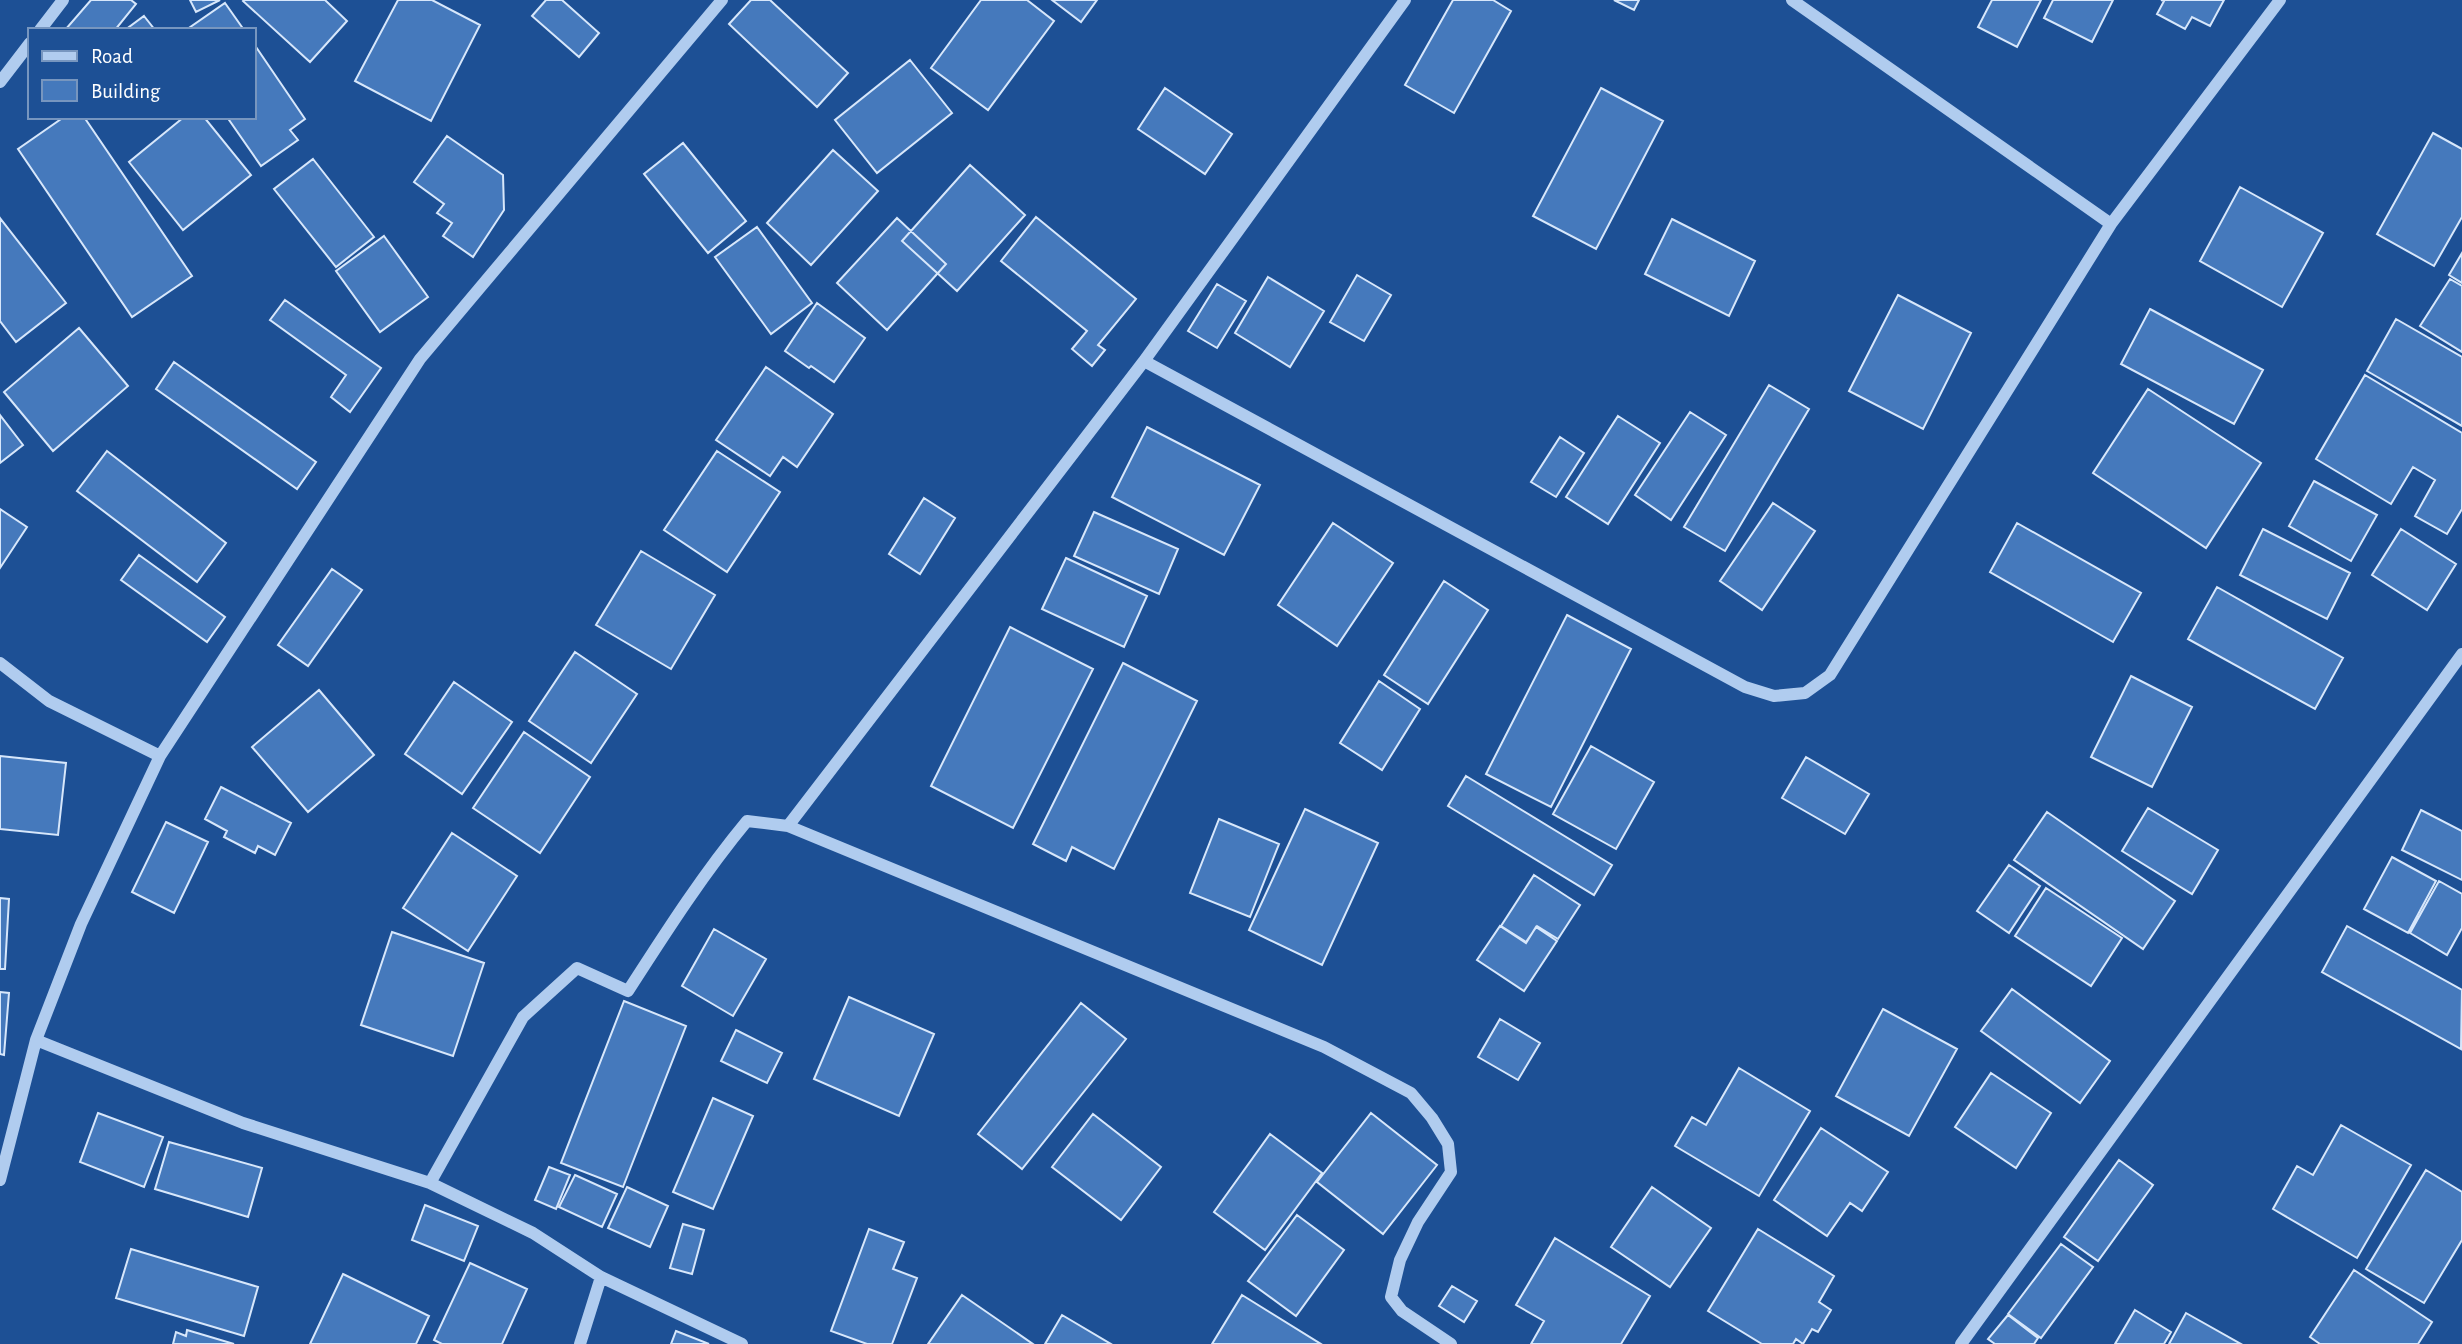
<svg xmlns="http://www.w3.org/2000/svg" width="2462" height="1344" font-family="'Alegreya Sans',sans-serif">
<rect width="100%" height="100%" fill="#1d5095"/>
<path fill="#4579bc" stroke="#d7e7fb" stroke-width="2" d="M 91,0 L 131,0 L 136,4 L 115,30 L 65,30 Z
M 190,0 L 220,0 L 196,12 Z
M 244,0 L 325,0 L 347,21 L 310,62 L 243,1 Z
M 398,0 L 432,0 L 480,25 L 431,121 L 355,81 Z
M 546,0 L 562,0 L 599,33 L 579,57 L 532,16 Z
M 751,0 L 770,0 L 848,73 L 817,107 L 729,24 Z
M 981,0 L 1027,0 L 1054,21 L 988,110 L 931,68 Z
M 1052,0 L 1097,0 L 1081,22 Z
M 1453,0 L 1493,0 L 1511,11 L 1454,113 L 1405,85 Z
M 1614,0 L 1639,0 L 1634,10 Z
M 1992,0 L 2041,0 L 2017,47 L 1978,27 Z
M 2053,0 L 2113,0 L 2092,42 L 2044,18 Z
M 2161,0 L 2224,0 L 2210,26 L 2192,17 L 2185,29 L 2157,14 L 2164,1 Z
M 225,3 L 244,30 L 186,30 Z
M 144,16 L 155,30 L 125,30 Z
M 254,44 L 305,119 L 290,130 L 298,140 L 261,166 L 227,117 L 254,117 Z
M 910,60 L 952,113 L 877,173 L 835,120 Z
M 1165,88 L 1232,134 L 1205,174 L 1138,129 Z
M 1601,88 L 1663,121 L 1596,249 L 1533,216 Z
M 64,117 L 84,117 L 192,276 L 132,317 L 18,149 Z
M 184,117 L 204,117 L 251,175 L 183,230 L 129,162 Z
M 2433,133 L 2462,149 L 2462,217 L 2434,266 L 2377,234 Z
M 447,136 L 503,175 L 504,210 L 473,257 L 443,236 L 452,223 L 437,213 L 444,204 L 414,182 Z
M 683,143 L 746,221 L 708,253 L 644,174 Z
M 833,150 L 878,191 L 811,265 L 767,223 Z
M 313,159 L 374,237 L 336,267 L 274,189 Z
M 970,165 L 1025,215 L 957,291 L 902,241 Z
M 2240,187 L 2323,233 L 2282,307 L 2200,261 Z
M 1036,217 L 1136,299 L 1098,345 L 1105,350 L 1092,366 L 1072,349 L 1087,331 L 1001,261 Z
M 0,218 L 66,303 L 16,342 L 0,321 Z
M 897,218 L 946,264 L 887,330 L 837,283 Z
M 1672,219 L 1755,261 L 1729,316 L 1645,274 Z
M 757,227 L 812,303 L 771,334 L 715,257 Z
M 384,236 L 428,297 L 380,332 L 336,271 Z
M 2462,253 L 2462,283 L 2449,275 Z
M 1357,275 L 1391,295 L 1364,341 L 1330,322 Z
M 1268,277 L 1324,311 L 1290,367 L 1235,333 Z
M 2450,279 L 2462,286 L 2462,352 L 2420,326 Z
M 1217,284 L 1246,301 L 1217,348 L 1188,331 Z
M 1898,295 L 1971,333 L 1923,429 L 1849,391 Z
M 285,300 L 381,368 L 350,412 L 331,397 L 346,375 L 270,320 Z
M 817,303 L 865,338 L 834,382 L 811,366 L 809,368 L 785,351 Z
M 2150,309 L 2263,370 L 2234,424 L 2121,364 Z
M 2396,319 L 2462,357 L 2462,426 L 2367,371 Z
M 79,328 L 128,386 L 53,451 L 4,392 Z
M 174,362 L 316,462 L 297,489 L 156,389 Z
M 766,367 L 833,414 L 797,467 L 783,457 L 770,476 L 716,440 Z
M 2365,375 L 2462,433 L 2462,509 L 2447,534 L 2415,516 L 2435,480 L 2413,467 L 2391,504 L 2316,459 Z
M 1769,385 L 1809,409 L 1725,551 L 1684,527 Z
M 2148,389 L 2261,463 L 2206,548 L 2093,473 Z
M 1690,412 L 1726,435 L 1671,520 L 1635,495 Z
M 0,415 L 23,445 L 0,463 Z
M 1618,416 L 1660,443 L 1608,524 L 1566,497 Z
M 1147,427 L 1260,485 L 1224,555 L 1112,497 Z
M 1560,437 L 1584,453 L 1556,497 L 1531,482 Z
M 107,451 L 226,543 L 197,582 L 77,491 Z
M 717,451 L 780,492 L 727,572 L 664,530 Z
M 2314,481 L 2377,515 L 2351,561 L 2289,526 Z
M 924,498 L 955,518 L 920,574 L 889,554 Z
M 1773,503 L 1815,531 L 1762,610 L 1720,581 Z
M 0,509 L 27,527 L 0,568 Z
M 1094,512 L 1178,549 L 1159,594 L 1074,556 Z
M 1333,523 L 1393,563 L 1337,646 L 1278,605 Z
M 2017,523 L 2141,593 L 2113,642 L 1990,572 Z
M 2263,529 L 2350,573 L 2327,619 L 2240,575 Z
M 2401,529 L 2456,564 L 2427,610 L 2372,575 Z
M 641,551 L 715,595 L 671,669 L 596,625 Z
M 139,555 L 225,617 L 207,642 L 121,580 Z
M 1066,558 L 1147,596 L 1124,647 L 1042,609 Z
M 332,569 L 362,590 L 308,666 L 278,645 Z
M 1444,581 L 1488,610 L 1428,704 L 1384,675 Z
M 2217,587 L 2343,658 L 2315,709 L 2188,639 Z
M 1567,615 L 1631,649 L 1551,807 L 1486,774 Z
M 1010,627 L 1093,669 L 1013,828 L 931,786 Z
M 575,652 L 637,694 L 591,763 L 529,721 Z
M 1123,663 L 1197,701 L 1114,869 L 1072,847 L 1066,861 L 1033,844 Z
M 2131,676 L 2192,707 L 2152,787 L 2091,757 Z
M 1379,681 L 1420,709 L 1382,770 L 1340,743 Z
M 454,682 L 512,722 L 462,794 L 405,754 Z
M 319,690 L 374,755 L 308,812 L 252,747 Z
M 524,732 L 590,777 L 540,853 L 473,808 Z
M 1591,746 L 1654,782 L 1616,849 L 1553,814 Z
M 0,756 L 66,763 L 58,835 L 0,829 Z
M 1806,757 L 1869,794 L 1845,834 L 1782,798 Z
M 1466,776 L 1612,865 L 1594,895 L 1448,806 Z
M 221,787 L 291,823 L 275,855 L 258,846 L 255,853 L 224,837 L 227,831 L 205,819 Z
M 2148,808 L 2218,850 L 2192,894 L 2122,851 Z
M 1305,809 L 1378,843 L 1322,965 L 1249,930 Z
M 2421,810 L 2462,831 L 2462,880 L 2402,850 Z
M 2047,812 L 2175,901 L 2143,949 L 2014,860 Z
M 1219,819 L 1279,844 L 1250,917 L 1190,893 Z
M 166,822 L 208,842 L 174,913 L 132,892 Z
M 452,833 L 517,876 L 468,951 L 403,908 Z
M 2392,857 L 2436,881 L 2408,933 L 2364,909 Z
M 2009,865 L 2040,886 L 2009,933 L 1977,911 Z
M 1534,875 L 1580,905 L 1558,939 L 1537,926 L 1526,942 L 1501,926 Z
M 2439,881 L 2462,894 L 2462,928 L 2447,955 L 2410,933 Z
M 2046,888 L 2122,938 L 2091,986 L 2015,936 Z
M 0,898 L 9,899 L 5,969 L 0,969 Z
M 1500,926 L 1526,943 L 1536,927 L 1557,941 L 1524,991 L 1477,960 Z
M 2347,926 L 2462,990 L 2461,1049 L 2322,972 Z
M 714,929 L 766,959 L 733,1016 L 682,986 Z
M 392,932 L 484,963 L 453,1056 L 361,1025 Z
M 2012,989 L 2110,1061 L 2080,1103 L 1981,1031 Z
M 0,992 L 9,993 L 4,1055 L 0,1054 Z
M 849,997 L 934,1034 L 899,1116 L 814,1079 Z
M 624,1001 L 686,1026 L 623,1187 L 561,1163 Z
M 1081,1003 L 1126,1039 L 1022,1169 L 978,1134 Z
M 1883,1009 L 1957,1049 L 1909,1136 L 1836,1096 Z
M 1500,1019 L 1540,1043 L 1518,1080 L 1478,1057 Z
M 736,1030 L 782,1053 L 767,1083 L 721,1061 Z
M 1739,1068 L 1810,1111 L 1759,1196 L 1675,1146 L 1692,1117 L 1706,1125 Z
M 1991,1073 L 2051,1113 L 2016,1168 L 1955,1127 Z
M 713,1098 L 753,1116 L 713,1209 L 673,1192 Z
M 98,1113 L 163,1137 L 144,1187 L 80,1162 Z
M 1371,1113 L 1437,1165 L 1383,1234 L 1317,1182 Z
M 1093,1114 L 1161,1167 L 1121,1220 L 1052,1167 Z
M 2341,1125 L 2411,1165 L 2357,1258 L 2273,1209 L 2297,1166 L 2313,1175 Z
M 1821,1128 L 1888,1172 L 1862,1211 L 1850,1203 L 1827,1236 L 1774,1200 Z
M 1270,1134 L 1322,1173 L 1265,1250 L 1214,1212 Z
M 169,1142 L 262,1168 L 248,1217 L 155,1189 Z
M 2119,1160 L 2153,1185 L 2098,1261 L 2064,1237 Z
M 549,1167 L 570,1175 L 556,1209 L 535,1200 Z
M 2426,1170 L 2462,1192 L 2462,1240 L 2424,1303 L 2366,1269 Z
M 575,1175 L 617,1194 L 602,1227 L 559,1207 Z
M 627,1187 L 668,1206 L 650,1247 L 608,1228 Z
M 1652,1187 L 1711,1228 L 1670,1287 L 1611,1247 Z
M 425,1205 L 478,1226 L 464,1261 L 412,1240 Z
M 1297,1215 L 1344,1250 L 1296,1316 L 1248,1281 Z
M 683,1224 L 704,1230 L 692,1274 L 670,1268 Z
M 869,1229 L 904,1242 L 893,1269 L 917,1278 L 892,1344 L 867,1344 L 831,1331 Z
M 1758,1229 L 1834,1276 L 1819,1302 L 1831,1310 L 1818,1332 L 1812,1329 L 1803,1344 L 1796,1339 L 1793,1344 L 1762,1344 L 1708,1311 Z
M 1555,1238 L 1650,1296 L 1621,1344 L 1531,1344 L 1544,1321 L 1516,1305 Z
M 2061,1244 L 2093,1267 L 2041,1338 L 2008,1314 Z
M 131,1249 L 258,1287 L 244,1336 L 116,1298 Z
M 470,1263 L 527,1289 L 502,1344 L 442,1344 L 434,1340 Z
M 2354,1270 L 2432,1322 L 2418,1344 L 2320,1344 L 2310,1337 Z
M 343,1274 L 429,1316 L 416,1344 L 310,1344 Z
M 1452,1286 L 1477,1301 L 1464,1322 L 1439,1306 Z
M 962,1295 L 1033,1344 L 928,1344 Z
M 1242,1295 L 1321,1344 L 1212,1344 Z
M 2135,1310 L 2171,1332 L 2164,1344 L 2115,1344 Z
M 2186,1313 L 2241,1344 L 2169,1344 Z
M 1062,1315 L 1111,1344 L 1045,1344 Z
M 2008,1315 L 2038,1338 L 2034,1344 L 1995,1344 L 1988,1339 Z
M 187,1330 L 234,1344 L 173,1344 L 176,1332 L 186,1336 Z
M 676,1331 L 709,1344 L 671,1344 Z"/>
<g fill="none" stroke-linecap="round" stroke-linejoin="round">
<path stroke="#b0ccef" stroke-width="12" d="M 1405,0 L 1144,361 L 1745,687 L 1774,696 L 1805,693 L 1830,675 L 2111,224 L 2280,0
M 1792,0 L 2111,224
M 40,30 L 63,0
M 0,82 L 30,43
M 0,663 L 49,701 L 160,756
M 788,826 L 1144,361
M 36,1040 L 243,1123 L 430,1183 L 533,1233 L 601,1277 L 742,1344
M 0,1180 L 36,1040 L 81,924 L 160,756 L 420,359 L 722,0
M 430,1183 L 523,1017 L 577,968 L 628,991 C 666,932 703,874 747,821 L 788,826 L 1324,1047 L 1411,1093 L 1432,1118 L 1448,1144 L 1451,1172 L 1418,1222 L 1400,1260 L 1391,1297 L 1402,1311 L 1451,1344
M 580,1344 L 601,1277
M 1961,1344 L 2462,654"/>
</g>
<rect x="28" y="28" width="228" height="91" fill="#1d5095" stroke="#7796bf" stroke-width="2"/>
<rect x="42" y="51" width="35" height="10" fill="#b0ccef" stroke="#7796bf" stroke-width="2"/>
<text x="91" y="63" font-size="21" fill="#ffffff">Road</text>
<rect x="42" y="80" width="35" height="21" fill="#4579bc" stroke="#7796bf" stroke-width="2"/>
<text x="91" y="98" font-size="21" fill="#ffffff">Building</text>
</svg>
